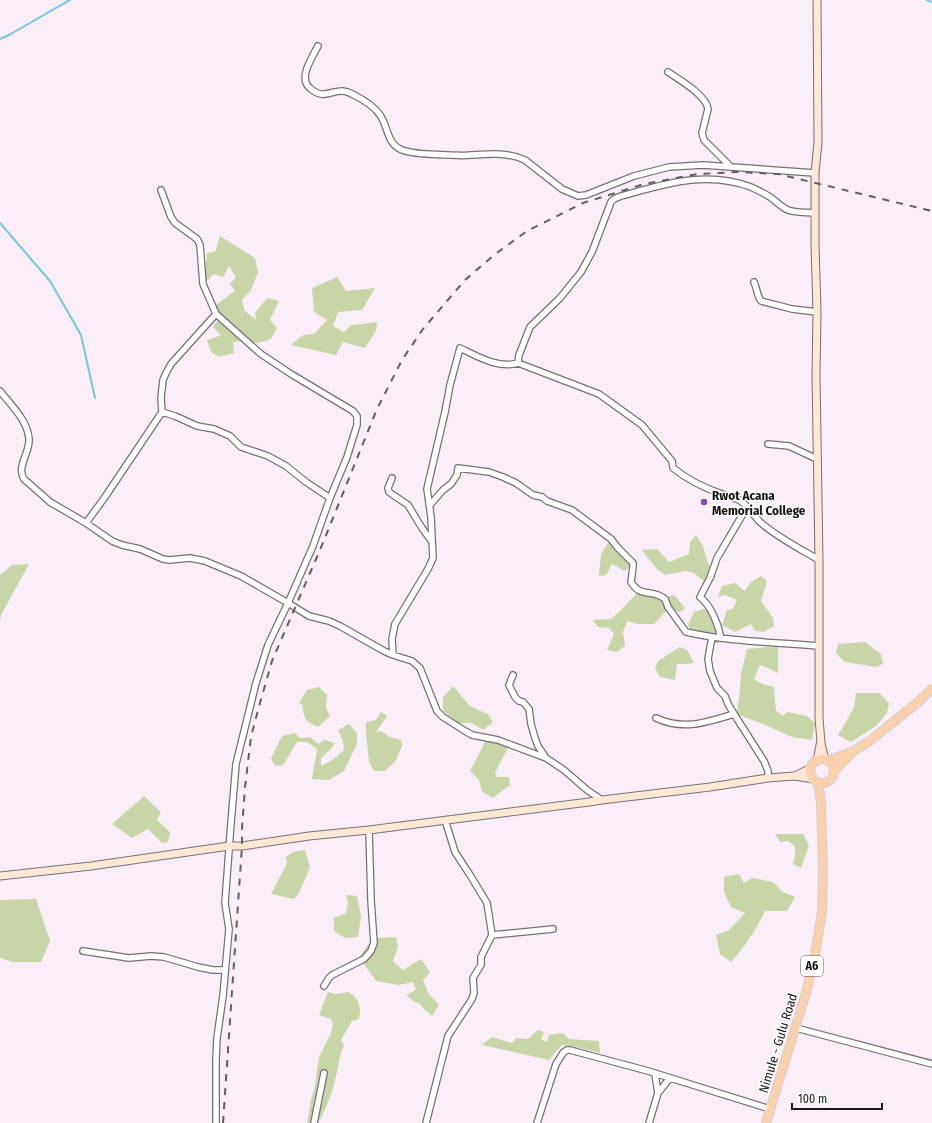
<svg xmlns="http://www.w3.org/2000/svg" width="932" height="1123" font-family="'Fira Sans Condensed',sans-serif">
<rect width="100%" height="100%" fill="#faeff9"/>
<path fill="#c8d5a7" d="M 220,236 L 255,258 L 258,272 L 251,290 L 242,300 L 245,311 L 256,320 L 255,313 L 267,298 L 279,301 L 270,320 L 277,328 L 270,340 L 257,343 L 248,341 L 233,342 L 234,353 L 219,357 L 211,352 L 207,340 L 221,335 L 213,327 L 219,319 L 216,305 L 235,291 L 230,284 L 236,277 L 229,266 L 223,277 L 214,274 L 207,281 L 205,271 L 207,253 L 215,252 Z
M 337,277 L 346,291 L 375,288 L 362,310 L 338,312 L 333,326 L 344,332 L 352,325 L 377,322 L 376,331 L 365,348 L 343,342 L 336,355 L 291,345 L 303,335 L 314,334 L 327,320 L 314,312 L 312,288 Z
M 696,535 L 703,546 L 708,563 L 716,577 L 707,584 L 694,573 L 686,571 L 665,575 L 657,569 L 642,550 L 657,549 L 669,562 L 689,554 L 690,542 Z
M 609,541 L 625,555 L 630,566 L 625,571 L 612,564 L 606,575 L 599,576 L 601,554 Z
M 29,564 L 1,615 L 0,622 L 0,575 L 12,565 Z
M 761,576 L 767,581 L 761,601 L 773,618 L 774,626 L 764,632 L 755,631 L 751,624 L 735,632 L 722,625 L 727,610 L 733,609 L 737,600 L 725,595 L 718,597 L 722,586 L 735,583 L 745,591 L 751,582 Z
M 642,588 C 655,594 659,600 674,595 L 685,608 L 680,612 L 668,609 L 654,624 L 637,624 L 627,621 L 623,632 L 625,646 L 617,652 L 607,650 L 614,634 L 609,628 L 598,627 L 593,620 L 611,619 L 620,611 Z
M 704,609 L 711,609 L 718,629 L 719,643 L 712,643 L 706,634 L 692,632 L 688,625 L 694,612 Z
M 865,642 L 881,654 L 883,664 L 876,667 L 845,662 L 836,653 L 838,644 Z
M 778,646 L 778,673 L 766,667 L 760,665 L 754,679 L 762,684 L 774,687 L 776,711 L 783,716 L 787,712 L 807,716 L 815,723 L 812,740 L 792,737 L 763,724 L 736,714 L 739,700 L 741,674 L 747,649 Z
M 680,647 L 687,650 L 694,663 L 687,664 L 677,664 L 675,680 L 660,677 L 655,668 L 658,661 Z
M 453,686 L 470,706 L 488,714 L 493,722 L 483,730 L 472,723 L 459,723 L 443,711 L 443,697 Z
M 319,687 L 327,695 L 326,708 L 330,716 L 318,727 C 304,721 304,718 302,704 L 299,703 L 307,690 Z
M 856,693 L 879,693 L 889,703 L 887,713 L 876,726 L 851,742 L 838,735 L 854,708 Z
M 381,712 L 387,716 L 376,732 L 381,731 L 390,737 L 401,740 L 402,746 L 395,762 L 385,771 L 374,771 L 369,762 L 366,732 L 366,722 L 376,720 Z
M 349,724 L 357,733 L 357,744 L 344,771 L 329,780 L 312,779 L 317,749 L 307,742 L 297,742 L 283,765 L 275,766 L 271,758 L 282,736 L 295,733 L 300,738 L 310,737 L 318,744 L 324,740 L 335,743 L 331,749 L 321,758 L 321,766 L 334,759 L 344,750 L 343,741 L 338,730 Z
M 486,740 L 509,746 L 495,773 L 497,777 L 509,777 L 510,785 L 493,798 L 482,792 L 479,780 L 470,771 Z
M 144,796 L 161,812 L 157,820 L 170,832 L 168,842 L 162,843 L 148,829 L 132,838 L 112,824 Z
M 775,834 L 803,834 L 809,845 L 801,868 L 793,864 L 795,856 L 795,846 L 788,841 L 780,842 Z
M 305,850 L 310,867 L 299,893 L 294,899 L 271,894 L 287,863 L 286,857 L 293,852 Z
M 739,874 L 744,883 L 752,878 L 773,882 L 783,892 L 795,897 L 787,911 L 765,911 C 756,930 745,947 731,962 L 720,954 L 716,935 L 729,930 L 745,913 L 731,907 L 724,892 L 724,877 Z
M 346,895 L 357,896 L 361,916 L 358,937 L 345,938 L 334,931 L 334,918 L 346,913 L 348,903 Z
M 36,899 L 50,941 L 41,962 L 13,962 L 0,958 L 0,900 Z
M 396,937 L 398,947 L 393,961 L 403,970 L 421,959 L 430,972 L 423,980 L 428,993 L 439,1005 L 432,1016 L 423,1008 L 419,1003 L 415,1002 L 406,995 L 416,990 L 413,982 L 399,985 L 376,981 L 359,957 L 373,938 Z
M 328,992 L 336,994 L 349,992 C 360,1000 361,1006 359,1019 L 352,1021 L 341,1040 L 344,1045 C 339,1056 339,1064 336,1076 C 332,1094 327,1107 318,1123 L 307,1123 L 312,1096 L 315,1086 L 319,1057 L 331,1033 L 333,1024 L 331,1019 L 319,1015 Z
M 538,1030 L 544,1032 L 541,1039 L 547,1042 L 549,1035 L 563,1033 L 569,1039 L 599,1041 L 600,1053 L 581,1048 L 562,1045 L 549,1060 L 482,1045 L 492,1037 L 512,1043 L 516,1038 L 528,1039 Z"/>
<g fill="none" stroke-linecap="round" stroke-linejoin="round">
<path stroke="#73c8dc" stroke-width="2" d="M 927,0 L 932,2
M 0,39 L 9,35 L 70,0
M 0,223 L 50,281 L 81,335 L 95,398"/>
<g stroke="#786e78" stroke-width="8">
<path id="street" d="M 318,46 C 312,58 297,79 311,89 C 316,93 320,95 325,94 C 337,92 342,88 354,95 C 364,100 374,106 380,115 C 389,128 386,143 402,150 C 416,155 434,154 450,155 C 457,155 464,156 471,155 C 489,154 508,152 525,160 L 562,189 L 578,196 L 586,195 L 634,176 L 669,167 L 703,165 L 815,173
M 668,72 C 680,80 706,95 708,109 L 702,133 L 704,140 L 730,166
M 161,190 L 171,217 L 175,223 L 197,239 L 200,245 L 203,284 L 216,314
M 754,282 C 757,288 757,296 761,301 L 792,309 L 817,312
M 518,363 L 599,394 L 642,425 L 672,461 L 673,468 C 688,480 704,488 722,494 C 728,496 733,497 739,500 C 748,505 753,515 760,522 C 778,538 799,548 819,560
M 0,391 C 11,405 28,421 29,439 C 30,453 16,467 24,479 L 50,502 L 86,523 L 112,541 L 122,545 L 140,549 L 163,559 L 169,560 L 190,558 L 205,561 L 241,576 L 288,603 L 268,645 L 263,661 L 256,683 L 236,764 L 231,823 L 225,903 L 229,929 L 223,996 L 217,1038 L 216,1060 L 216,1123
M 162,412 L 175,416 L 197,426 L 214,429 L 230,436 L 241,447 L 268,456 L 286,466 L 306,482 L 330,498
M 768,444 L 789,446 L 817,459
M 392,478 L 388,488 L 389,492 L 408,505 L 422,528 L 432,542
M 430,505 L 443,490 L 451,484 L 457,475 L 458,468 L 489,472 L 503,477 L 516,483 L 533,495 L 542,497 L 547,501 L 572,510 L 611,539 L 618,548 L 633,563 L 633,567 L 631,582 C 641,599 652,588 665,599 L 668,607 L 686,632 C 730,642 775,642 819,646
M 86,523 L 105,497 L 162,412 L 161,398 L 163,380 L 166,373 L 171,364 L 216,314 L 261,354 L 291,374 L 353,411 L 357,416 L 357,425 L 347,457 L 330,498 L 313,546 L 288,603 L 309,616 L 329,621 L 340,626 L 384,651 L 393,655 L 412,661 L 420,668 L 437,711 L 443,717 L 465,731 L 472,735 L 498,740 L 546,758
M 712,637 L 708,659 L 710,671 L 717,688 L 725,696 L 728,704 L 734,714
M 721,638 C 718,623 711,606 700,597 L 710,578 L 717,558 L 747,507
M 393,655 L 392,639 L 395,624 L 428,569 L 433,558 L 431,517 L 427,489 L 445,412 L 450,385 L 460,348 C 477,356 498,369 518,363 L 519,355 L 530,327 L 560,298 L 581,272 L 592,252 L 611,202 L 614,199 L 621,196 C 665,184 706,170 751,187 C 757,190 764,193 770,197 C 776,201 781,207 788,210 C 796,213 806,212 815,213
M 513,675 L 509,685 L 515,697 L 519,701 L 523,702 L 529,709 L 531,724 L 535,738 L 538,746 L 546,758 L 564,770 L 587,790 L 602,800
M 656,718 C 684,731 707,722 734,714 L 764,761 L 768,771 L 768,778
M 492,935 L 553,929
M 83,951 L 129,958 L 151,956 L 164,957 L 198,967 L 213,970 L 225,970
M 324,986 L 329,978 L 332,975 L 364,959 L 371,951 L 374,943 L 371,900 L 369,830
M 796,1028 L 932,1064
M 655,1074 L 658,1093
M 314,1123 L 324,1073
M 426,1123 L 448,1036 L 472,999 L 474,993 L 473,978 L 481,965 L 481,957 L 492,935 L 487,903 L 470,875 L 455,852 L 445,820
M 537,1123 L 556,1064 L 563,1053 L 567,1050 L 570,1050 L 648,1071 L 770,1109
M 649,1123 L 658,1093 L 670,1078"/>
</g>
<g stroke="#786e78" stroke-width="9">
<path id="secondary" d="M 817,0 L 818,142 L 815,173 L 815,244 L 817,312 L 816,375 L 819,560 L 819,718 L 821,743 L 825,760
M 817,761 L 820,745
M 795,776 L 811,768
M 0,876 L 91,866 L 229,846 L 242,846 L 309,836 L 369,830 L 589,802 L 602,800 L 710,787 L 768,778 L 794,776 L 814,779"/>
</g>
<g stroke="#d1d0d1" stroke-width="10">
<path id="primary" d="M810 771a12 12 0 1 1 24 0a12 12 0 1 1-24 0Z
M 827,761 L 854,751 L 871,740 L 917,703 L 932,689
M 834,771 L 852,753
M 766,1123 L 806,993 L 816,950 L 822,911 L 823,870 L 821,802 L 818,782"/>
</g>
<use href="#street" stroke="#fff" stroke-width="5.5"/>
<use href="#secondary" stroke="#fde8d6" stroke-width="7"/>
<use href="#primary" stroke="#fbd1ad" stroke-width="8"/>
<path stroke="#635d63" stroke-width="2" stroke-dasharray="7 7" stroke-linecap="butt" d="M 223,1123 L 242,846 L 242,828 L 245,787 L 251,737 L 258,710 L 272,661 L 320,550 L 377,409 L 402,360 L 423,329 L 465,280 L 494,255 L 527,231 L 583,203 L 644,184 L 698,174 L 738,172 L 778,174 L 932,211"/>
</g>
<circle fill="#9146b8" stroke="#fff" stroke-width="1.5" cx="704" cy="502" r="4"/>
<g text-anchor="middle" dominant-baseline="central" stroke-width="3" stroke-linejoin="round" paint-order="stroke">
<rect fill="#fff" stroke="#5e5b5e" stroke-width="1" x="801" y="956" width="22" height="20" rx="3"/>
<g font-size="12" font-weight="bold" fill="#191519">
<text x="812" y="966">A6</text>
</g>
<g font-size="13" font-weight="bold" fill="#191519" stroke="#fff" text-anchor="start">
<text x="712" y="495">Rwot Acana<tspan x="712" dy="15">Memorial College</tspan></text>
</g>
<g font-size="13" fill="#191519" stroke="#fff">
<text transform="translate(778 1043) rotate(-73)">Nimule - Gulu Road</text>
</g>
</g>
<path d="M792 1103v6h90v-6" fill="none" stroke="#191519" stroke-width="2"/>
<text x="798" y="1103" font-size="12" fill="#191519" stroke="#ffffff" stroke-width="3" paint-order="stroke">100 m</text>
</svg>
